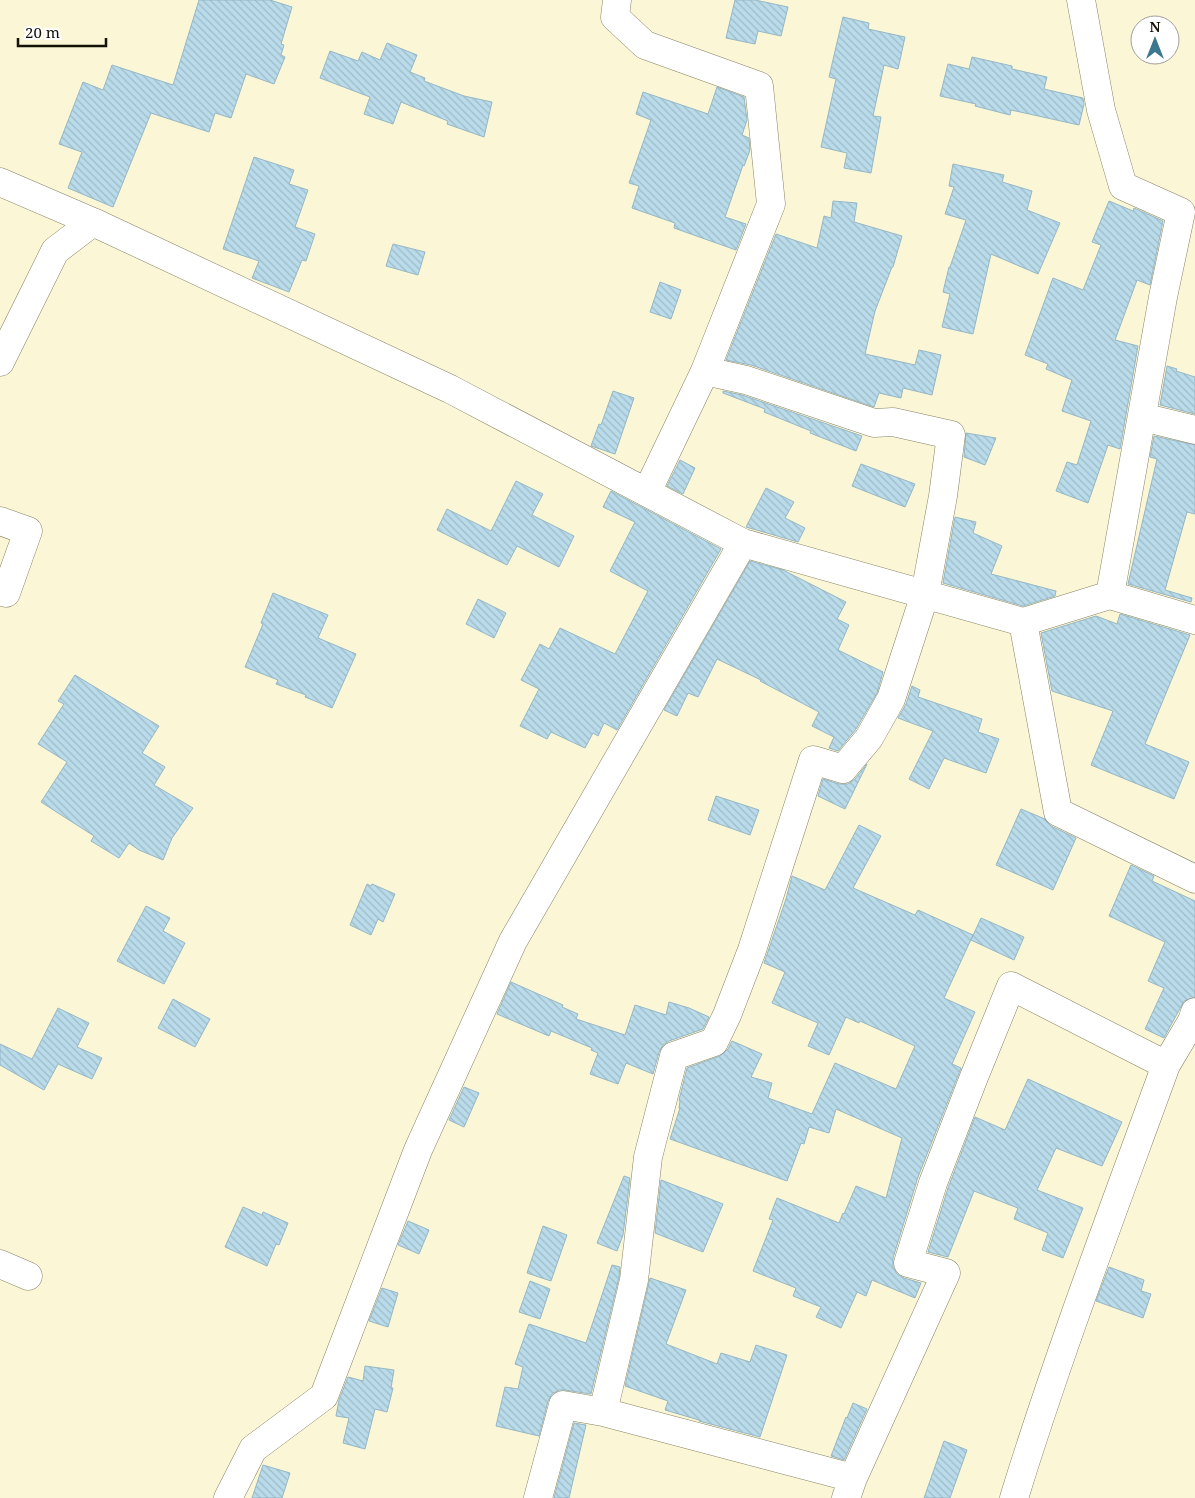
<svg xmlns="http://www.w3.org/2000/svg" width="1195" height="1498" font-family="'Noto Serif',serif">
<defs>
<pattern id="building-back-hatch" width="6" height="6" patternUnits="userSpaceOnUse" patternTransform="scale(1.25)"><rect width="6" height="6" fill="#b9dbea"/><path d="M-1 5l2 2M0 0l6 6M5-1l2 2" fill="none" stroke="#9ebbc7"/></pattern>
</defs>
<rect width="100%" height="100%" fill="#faf6d6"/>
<path fill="url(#building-back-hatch)" stroke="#95b7c5" d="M 199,0 L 270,0 L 292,7 L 281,44 L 284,45 L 281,55 L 285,57 L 274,84 L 246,74 L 231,118 L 215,113 L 209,132 L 151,113 L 113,207 L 68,188 L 82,152 L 59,144 L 83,82 L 103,90 L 112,65 L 173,85 Z
M 735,0 L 755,0 L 788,7 L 781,36 L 758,31 L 755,44 L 726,38 Z
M 843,17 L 869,23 L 868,29 L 905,37 L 898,69 L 884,65 L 873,116 L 881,117 L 871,173 L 844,168 L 847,153 L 821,147 L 836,79 L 829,77 Z
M 387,43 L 417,55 L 410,72 L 425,78 L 424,81 L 464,96 L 492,102 L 484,137 L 447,124 L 448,121 L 401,102 L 393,124 L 364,114 L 370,97 L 320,78 L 330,51 L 358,61 L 362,52 L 380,60 Z
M 972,57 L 1012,66 L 1012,69 L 1047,77 L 1044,89 L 1083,98 L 1084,104 L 1079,125 L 1011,110 L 1010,115 L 975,106 L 976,104 L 940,96 L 948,64 L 969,69 Z
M 717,87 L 744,97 L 747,120 L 742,135 L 749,138 L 750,150 L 744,166 L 743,165 L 725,217 L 746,224 L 736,250 L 674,228 L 675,223 L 632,208 L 639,186 L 629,183 L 651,120 L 636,114 L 643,92 L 708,114 Z
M 254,157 L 294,170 L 289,184 L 308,190 L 295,227 L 315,234 L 306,261 L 302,260 L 289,292 L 252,278 L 259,261 L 223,249 Z
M 953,164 L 1004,175 L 1002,182 L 1032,191 L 1027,210 L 1060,223 L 1038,274 L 991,254 L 973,334 L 942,327 L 950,294 L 943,292 L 949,267 L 950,267 L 966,220 L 945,214 L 954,187 L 949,186 Z
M 833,201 L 857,203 L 854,222 L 902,236 L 893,267 L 892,267 L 875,311 L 865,354 L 915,365 L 919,350 L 941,355 L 932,395 L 903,388 L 901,398 L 879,393 L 874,407 L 751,365 L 726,360 L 776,234 L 817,248 L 824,216 L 831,218 Z
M 1109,201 L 1133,211 L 1134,208 L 1163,221 L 1150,285 L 1137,280 L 1115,340 L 1138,346 L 1120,449 L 1108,445 L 1088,503 L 1056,491 L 1067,462 L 1077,465 L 1091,421 L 1062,411 L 1072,380 L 1046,369 L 1048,364 L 1025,355 L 1053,278 L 1083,290 L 1101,245 L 1092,242 Z
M 393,244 L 425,252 L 418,275 L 386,266 Z
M 660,282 L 681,290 L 671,319 L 650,312 Z
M 1167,366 L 1177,369 L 1176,371 L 1195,377 L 1195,414 L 1160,405 Z
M 613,391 L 634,398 L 615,454 L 591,446 L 599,424 L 601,425 Z
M 723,391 L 742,395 L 862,436 L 856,451 L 810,433 L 811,431 L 764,412 L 765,409 L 723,393 Z
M 966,433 L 996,438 L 985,465 L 964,457 Z
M 1154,436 L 1195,445 L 1195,514 L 1187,512 L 1165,590 L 1192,598 L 1191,602 L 1128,584 L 1157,459 L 1150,457 Z
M 680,460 L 695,468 L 683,494 L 667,486 Z
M 861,464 L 915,484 L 905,507 L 852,486 Z
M 516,481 L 543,494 L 532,515 L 574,536 L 559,567 L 517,546 L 507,565 L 437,530 L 447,509 L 491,531 Z
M 766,488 L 794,502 L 785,518 L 805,528 L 798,542 L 746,527 Z
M 611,491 L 721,549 L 617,730 L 604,723 L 598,736 L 593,733 L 585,748 L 551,732 L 547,739 L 520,726 L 539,689 L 521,680 L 540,644 L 549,649 L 560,628 L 615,654 L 648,591 L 610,571 L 635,522 L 603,507 Z
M 955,517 L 976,522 L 973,533 L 1002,546 L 991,574 L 1056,591 L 1055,596 L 1023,606 L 943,583 Z
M 750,561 L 783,570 L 846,602 L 837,619 L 849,625 L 838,650 L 883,672 L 877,693 L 856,729 L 838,751 L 829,748 L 834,737 L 812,726 L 819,712 L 760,681 L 761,680 L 717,659 L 698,697 L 688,693 L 677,716 L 664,710 Z
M 273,593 L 328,615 L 318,638 L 356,654 L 332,708 L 305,697 L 306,695 L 276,684 L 278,680 L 245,667 L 263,624 L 261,623 Z
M 478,599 L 506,613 L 494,638 L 466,624 Z
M 1120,614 L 1190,635 L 1145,744 L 1189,762 L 1174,799 L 1091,765 L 1113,711 L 1052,691 L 1041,633 L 1096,616 L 1117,624 Z
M 75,675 L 159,726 L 142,753 L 165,767 L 154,785 L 193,808 L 172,838 L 163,860 L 139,850 L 129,843 L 119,858 L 91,841 L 94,836 L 41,802 L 67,762 L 38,744 L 64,704 L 58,701 Z
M 912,686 L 920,690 L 918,697 L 982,719 L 978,732 L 999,739 L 986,773 L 944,758 L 929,789 L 909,779 L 933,731 L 898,718 L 906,704 Z
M 867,764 L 845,809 L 818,796 L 823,779 L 839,784 L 848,784 L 855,779 Z
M 716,796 L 759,810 L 750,835 L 708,820 Z
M 1021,809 L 1045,819 L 1051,826 L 1076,838 L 1053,890 L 996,865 Z
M 859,825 L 881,836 L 853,888 L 915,915 L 918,910 L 973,935 L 944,998 L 975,1012 L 952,1064 L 961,1068 L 918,1177 L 893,1258 L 893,1267 L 897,1274 L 904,1278 L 921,1283 L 915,1298 L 872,1280 L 866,1296 L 857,1292 L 841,1328 L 816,1317 L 821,1307 L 793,1296 L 796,1288 L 753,1271 L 773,1220 L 769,1219 L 777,1198 L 839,1223 L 843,1213 L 844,1214 L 856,1186 L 886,1198 L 902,1138 L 836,1109 L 829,1133 L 809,1127 L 804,1144 L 801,1143 L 787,1181 L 670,1139 L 680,1108 L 679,1108 L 680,1101 L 679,1100 L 687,1068 L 720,1056 L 728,1049 L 732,1041 L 762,1054 L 751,1077 L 772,1083 L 768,1098 L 812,1114 L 835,1063 L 896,1089 L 915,1046 L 860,1021 L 859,1023 L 846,1017 L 829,1055 L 808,1046 L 818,1023 L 772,1003 L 785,972 L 764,963 L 786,899 L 792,876 L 825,890 Z
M 1131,865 L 1154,876 L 1152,881 L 1195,901 L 1195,997 L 1184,1001 L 1164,1038 L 1145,1029 L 1164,988 L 1148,981 L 1165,942 L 1109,916 Z
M 367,884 L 371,886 L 372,884 L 395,894 L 383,922 L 378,919 L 371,935 L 350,925 Z
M 146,906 L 170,918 L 163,931 L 185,943 L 164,984 L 117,961 Z
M 981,918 L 1024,937 L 1014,960 L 971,940 Z
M 511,982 L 563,1005 L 562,1007 L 578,1014 L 576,1019 L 625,1035 L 635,1005 L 666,1015 L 669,1002 L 689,1008 L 709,1017 L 703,1029 L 669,1041 L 663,1045 L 659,1052 L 653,1074 L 626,1063 L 618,1084 L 590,1074 L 598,1053 L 591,1050 L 592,1048 L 551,1031 L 549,1036 L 497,1014 Z
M 173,999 L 210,1019 L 195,1047 L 158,1028 Z
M 58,1008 L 89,1023 L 77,1047 L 102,1058 L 92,1079 L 58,1064 L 44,1090 L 0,1065 L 0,1044 L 32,1059 Z
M 1028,1079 L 1122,1122 L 1102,1166 L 1056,1148 L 1037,1190 L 1083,1208 L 1063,1258 L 1042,1250 L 1048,1233 L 1014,1219 L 1018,1208 L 974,1191 L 948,1257 L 928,1252 L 948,1188 L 975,1117 L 1005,1130 Z
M 464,1087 L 479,1093 L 464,1127 L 449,1120 Z
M 624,1176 L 630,1178 L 623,1235 L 617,1251 L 597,1243 Z
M 661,1180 L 723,1204 L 703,1252 L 655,1233 Z
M 243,1207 L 262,1215 L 263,1212 L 288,1223 L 279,1245 L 276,1244 L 267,1266 L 225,1247 Z
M 408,1221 L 429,1230 L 419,1254 L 398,1245 Z
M 543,1226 L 567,1235 L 551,1281 L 527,1273 Z
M 612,1265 L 620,1267 L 619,1277 L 591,1394 L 565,1390 L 559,1390 L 552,1394 L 548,1401 L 539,1436 L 496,1426 L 505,1387 L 518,1389 L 523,1367 L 515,1364 L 529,1324 L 586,1343 Z
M 1109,1267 L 1144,1280 L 1141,1291 L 1151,1294 L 1143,1318 L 1096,1301 Z
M 650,1278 L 686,1290 L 666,1344 L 717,1364 L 721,1353 L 750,1362 L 756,1345 L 787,1355 L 760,1437 L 699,1421 L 699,1420 L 665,1410 L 668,1401 L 625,1386 Z
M 530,1281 L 550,1289 L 540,1319 L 519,1312 Z
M 382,1288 L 398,1293 L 388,1327 L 369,1321 Z
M 365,1366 L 394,1370 L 391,1388 L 393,1388 L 387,1412 L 375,1409 L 365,1449 L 343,1443 L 349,1418 L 336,1416 L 339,1400 L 348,1377 L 363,1381 Z
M 853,1403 L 867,1409 L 844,1460 L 831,1456 L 846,1417 L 847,1418 Z
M 574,1423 L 586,1425 L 569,1498 L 554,1498 Z
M 944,1441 L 967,1450 L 950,1498 L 924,1498 Z
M 263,1465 L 290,1473 L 282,1498 L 252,1498 Z"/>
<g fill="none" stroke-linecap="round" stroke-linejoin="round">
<g stroke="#878366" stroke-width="29">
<path id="minor" d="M 617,0 L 615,17 L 645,45 L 759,86 L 771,204 L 705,371 L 647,492
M 0,182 L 93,222 L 450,389 L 743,543 L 1023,622 L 1058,812 L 1195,879
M 0,362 L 55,251 L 93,222
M 705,371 L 746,380 L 874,423 L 893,422 L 951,435 L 943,496 L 925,594 L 891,699 L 869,738 L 843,769 L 813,760 L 752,950 L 727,1015 L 714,1042 L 674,1056 L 648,1157 L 634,1280 L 603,1412 L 853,1478
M 1142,417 L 1195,430
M 0,521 L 28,531 L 6,593 L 0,591
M 1110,595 L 1195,620
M 1023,622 L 1110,595 L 1163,297 L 1181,212 L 1123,186 L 1101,110 L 1081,0
M 0,1264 L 28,1276
M 228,1498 L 253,1449 L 324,1396 L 418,1150 L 513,941 L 743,543
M 538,1498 L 563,1405 L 603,1412
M 846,1498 L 853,1478 L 946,1273 L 908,1263 L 933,1183 L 974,1077 L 1011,986 L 1166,1065 L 1192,1021 L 1195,1012
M 1014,1498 C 1059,1352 1114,1208 1166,1065"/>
</g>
<use href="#minor" stroke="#fff" stroke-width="28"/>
</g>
<g transform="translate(1155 40)"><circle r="24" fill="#ffffff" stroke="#a1a09c"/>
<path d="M0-4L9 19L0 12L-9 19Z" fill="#3b778e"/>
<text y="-8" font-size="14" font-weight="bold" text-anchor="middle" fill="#141207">N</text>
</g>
<path d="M18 38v8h88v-8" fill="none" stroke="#141207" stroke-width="2.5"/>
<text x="25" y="38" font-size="15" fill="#141207" stroke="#ffffff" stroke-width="4" paint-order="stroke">20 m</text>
</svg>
